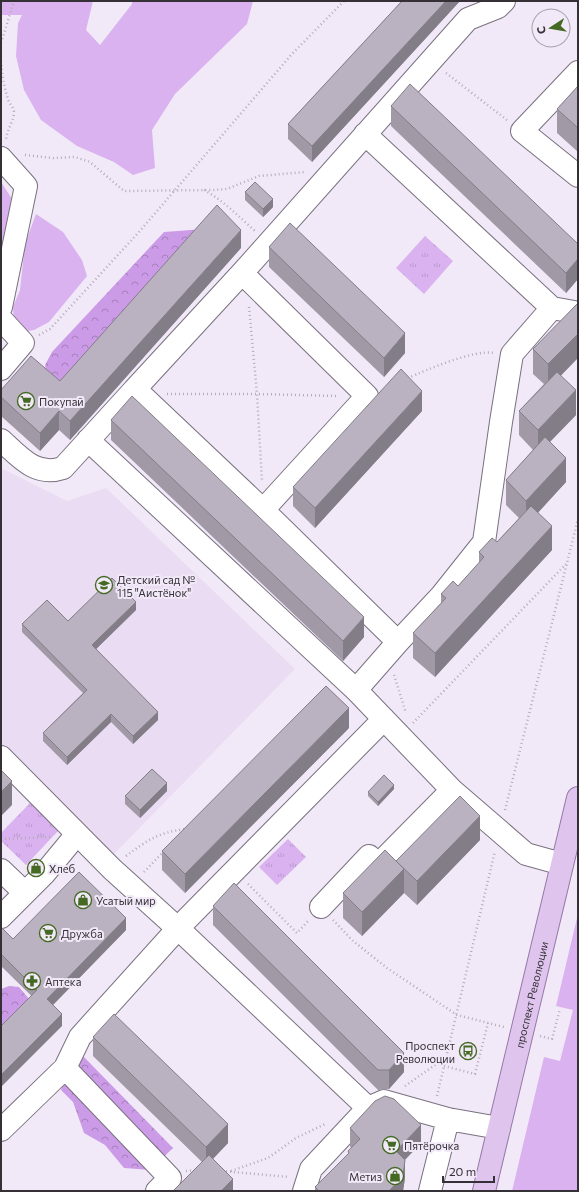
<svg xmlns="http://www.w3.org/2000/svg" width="579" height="1192" font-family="Commissioner,sans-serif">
<defs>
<pattern id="forest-crowns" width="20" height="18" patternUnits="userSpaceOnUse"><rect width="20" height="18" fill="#cc9be7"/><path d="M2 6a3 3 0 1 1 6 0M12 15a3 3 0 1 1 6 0" fill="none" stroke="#a67fbc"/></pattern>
<pattern id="park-tufts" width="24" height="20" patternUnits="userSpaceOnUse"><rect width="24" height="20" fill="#d9b2ef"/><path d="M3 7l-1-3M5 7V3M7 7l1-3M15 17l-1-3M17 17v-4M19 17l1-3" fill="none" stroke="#bb99ce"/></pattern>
</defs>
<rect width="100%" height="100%" fill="#f2e9f8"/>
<path fill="#eadcf2" d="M 1,468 L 67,501 L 106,488 L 295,669 L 112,856 L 1,743 Z"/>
<path fill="#d9b2ef" d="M 1,1 L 93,1 L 86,30 L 100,45 L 132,4 L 132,1 L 253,1 L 247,24 L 175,94 L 152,130 L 155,168 L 133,175 L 114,162 L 77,146 L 41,120 L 24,90 L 16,56 L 18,23 L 22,15 L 1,15 Z
M 1,182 L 14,202 L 1,266 Z
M 36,214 L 63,232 L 82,260 L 87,276 L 49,322 L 34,330 L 21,332 L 14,324 L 13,307 L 20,290 L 25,244 Z
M 578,914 L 578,1191 L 512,1191 L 544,1057 L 560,1061 L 573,1010 L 556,1006 Z"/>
<path fill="url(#forest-crowns)" d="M 205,229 L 65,386 L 47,379 L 45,365 L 52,352 L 164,232 Z
M 9,986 L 19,987 L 30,1000 L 1,1030 L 1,989 Z
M 82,1055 L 173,1148 L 150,1170 L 124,1168 L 105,1145 L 84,1133 L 73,1102 L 61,1090 L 70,1067 Z"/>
<path fill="url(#park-tufts)" d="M 425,236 L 453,261 L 424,294 L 396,268 Z
M 30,803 L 59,830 L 26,865 L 1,841 L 1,833 Z
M 288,839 L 306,857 L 277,885 L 259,867 Z"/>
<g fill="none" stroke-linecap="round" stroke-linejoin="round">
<g stroke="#7a717f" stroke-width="24">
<path id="minor" d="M 578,72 L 522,131 L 578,176
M 365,134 L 552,308
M 1,158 L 26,186 L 1,307
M 242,273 L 367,396 L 263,510
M 1,319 L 23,343 L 1,369
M 1,440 C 20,457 35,477 63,468 L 135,389
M 88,440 L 356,690 L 452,790 L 526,854 L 562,864
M 398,642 L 441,596 L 484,542 L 501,422 L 512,354 L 552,308 L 574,312 L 578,315
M 356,690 L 398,642 L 263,510 L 135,389 L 242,273 L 468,19 L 498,7 L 504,1
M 1,757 L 112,869 L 185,935 L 368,1108 L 384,1101 L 448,1119 L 499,1128
M 1,870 L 25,893
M 321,907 L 369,856 L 378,865 L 452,790
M 1,917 L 44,874 L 77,834
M 65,1068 L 170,1178 L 157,1191
M 1,1130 L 65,1068 L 80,1037 L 181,925 L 384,719
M 304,1191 L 311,1169 L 368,1108
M 430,1191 L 448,1119"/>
</g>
<g stroke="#9678a6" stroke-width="24">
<g id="major">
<path id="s1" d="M 484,1191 L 578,798"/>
</g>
</g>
<path stroke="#b3acb8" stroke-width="2.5" stroke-dasharray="1 3" stroke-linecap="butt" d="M 1,43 L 14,1
M 1,61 C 2,74 4,87 8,99 C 9,104 14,107 14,113 C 13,123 6,131 6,141
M 446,73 L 507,120
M 25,155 L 53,158 L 75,157 L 90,162 L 124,191 L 213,190 L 227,189 L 259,176 L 305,172
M 204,190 C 224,201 238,216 255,231
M 249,307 L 257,394 L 262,481
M 39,335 L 50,329 L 139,232 L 292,54 L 344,1
M 408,378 C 426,370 475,349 494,353
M 167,394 L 257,394 L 338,396
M 394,675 L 406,713
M 413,723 L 566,564
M 505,810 L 578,519
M 1,839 L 50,837
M 126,856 C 148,840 157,833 185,829
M 144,872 L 164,851
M 248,884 L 297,933 L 309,920
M 333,920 L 353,941 L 387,968 L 457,1015 L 504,1027
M 540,1036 L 552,1039 L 560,1009
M 444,1066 L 475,1074 L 488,1023
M 405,1086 L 445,1058
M 437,1096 L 495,851
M 186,1171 L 197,1170
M 222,1171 L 289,1177
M 231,1171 L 268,1158 L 296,1138 L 325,1124"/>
<use href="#minor" stroke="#fff" stroke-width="22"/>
<use href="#major" stroke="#dfc5ee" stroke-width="22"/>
</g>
<path fill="#a199a6" d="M 402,1 L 460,1 L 312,162 L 288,139 L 288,124 Z
M 578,86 L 578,152 L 557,133 L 557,109 Z
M 391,106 L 578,244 L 578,279 L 566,293 L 391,126 Z
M 245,192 L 273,207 L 263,217 L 245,200 Z
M 269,247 L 405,353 L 384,377 L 269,267 Z
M 241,248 L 70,440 L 59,430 L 40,451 L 1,416 L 1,390 L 60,381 Z
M 533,349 L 561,376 L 576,415 L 550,442 L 566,482 L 538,512 L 552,550 L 435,677 L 413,658 L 413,633 L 441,603 L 441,594 L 458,586 L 479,563 L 479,552 L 497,542 L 519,518 L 506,505 L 506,480 L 533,450 L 519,435 L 519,411 L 544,384 L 533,374 Z
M 422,411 L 315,528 L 293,506 L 293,487 Z
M 111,420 L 364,637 L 343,661 L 111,440 Z
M 136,610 L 96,649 L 158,720 L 133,744 L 111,722 L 67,765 L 43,741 L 43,733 L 83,693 L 22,632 L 22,624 L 68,621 Z
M 349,728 L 185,893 L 162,870 L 162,851 Z
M 394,789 L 378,806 L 368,796 L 368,792 Z
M 167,791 L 140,818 L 125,804 L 125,796 Z
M 480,840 L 417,905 L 404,893 L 362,936 L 343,918 L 343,893 L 396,861 Z
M 213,906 L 404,1072 L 389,1089 L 378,1090 L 213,925 Z
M 1,929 L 13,939 L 126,930 L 53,1005 L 62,1026 L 1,966 Z
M 93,1037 L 228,1143 L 213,1159 L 233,1191 L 202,1162 L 93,1056 Z
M 350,1128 L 421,1143 L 405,1160 L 405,1178 L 403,1191 L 315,1191 L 315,1187 L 348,1155 L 348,1151 L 351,1148 L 350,1146 Z"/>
<path fill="#837d87" d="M 446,1 L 460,1 L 312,162 L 312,146 Z
M 273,199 L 273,207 L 263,217 L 263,209 Z
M 241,230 L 241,248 L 70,440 L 70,421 Z
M 578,259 L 578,279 L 566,293 L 566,273 Z
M 405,333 L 405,353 L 384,377 L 384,358 Z
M 578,334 L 578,358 L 548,389 L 548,364 Z
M 576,390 L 576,415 L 538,454 L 538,430 Z
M 422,391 L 422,411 L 315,528 L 315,508 Z
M 59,411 L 59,430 L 40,451 L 40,433 Z
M 566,458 L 566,482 L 526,526 L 526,501 Z
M 552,526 L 552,550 L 435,677 L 435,653 Z
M 136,602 L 136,610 L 92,653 L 92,645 Z
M 364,617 L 364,637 L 343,661 L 343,641 Z
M 349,708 L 349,728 L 185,893 L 185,874 Z
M 158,712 L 158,720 L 133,744 L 133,736 Z
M 111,714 L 111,722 L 67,765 L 67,757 Z
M 12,781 L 12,805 L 1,816 L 1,792 Z
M 167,783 L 167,791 L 140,818 L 140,810 Z
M 394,785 L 394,789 L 378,806 L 378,802 Z
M 480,816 L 480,840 L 417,905 L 417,881 Z
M 404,869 L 404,893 L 362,936 L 362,912 Z
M 126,918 L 126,930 L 47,1011 L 47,999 Z
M 62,1014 L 62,1026 L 1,1087 L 1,1075 Z
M 404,1053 L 404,1072 L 389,1089 L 389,1070 Z
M 228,1124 L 228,1143 L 206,1166 L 206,1147 Z
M 421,1125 L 421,1143 L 396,1169 L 396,1151 Z
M 405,1160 L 405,1178 L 403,1191 L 389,1191 Z
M 233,1179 L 233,1191 L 221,1191 Z"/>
<path fill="#bbb2c1" stroke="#837d87" d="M 402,1 L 446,1 L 312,146 L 288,124 Z
M 410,84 L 578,244 L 578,259 L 566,273 L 391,106 Z
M 578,86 L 578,128 L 557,109 Z
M 255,182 L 273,199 L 263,209 L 245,192 Z
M 217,205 L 241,230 L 70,421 L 59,411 L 40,433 L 1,397 L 1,390 L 31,356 L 60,381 Z
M 290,223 L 405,333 L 384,358 L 269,247 Z
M 578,303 L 578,334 L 548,364 L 533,349 Z
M 401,369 L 422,391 L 315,508 L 293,487 Z
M 557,372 L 576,390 L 538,430 L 519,411 Z
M 132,396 L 364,617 L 343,641 L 111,420 Z
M 545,437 L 566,458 L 526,501 L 506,480 Z
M 531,506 L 552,526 L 435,653 L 413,633 L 446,598 L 441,594 L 453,581 L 458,586 L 484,557 L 479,552 L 492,538 L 497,542 Z
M 112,578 L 136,602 L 92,645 L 158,712 L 133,736 L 111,714 L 67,757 L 43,733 L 87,690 L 22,624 L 47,600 L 68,621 Z
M 326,686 L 349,708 L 185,874 L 162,851 Z
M 152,769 L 167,783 L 140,810 L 125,796 Z
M 1,770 L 12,781 L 1,792 Z
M 384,775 L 394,785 L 378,802 L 368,792 Z
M 460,796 L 480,816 L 417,881 L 396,861 Z
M 385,850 L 404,869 L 362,912 L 343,893 Z
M 79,872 L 126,918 L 47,999 L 62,1014 L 1,1075 L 1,1026 L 37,990 L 1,954 L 1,929 L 2,928 L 13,939 Z
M 234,883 L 404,1053 L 389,1070 L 378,1070 L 213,906 Z
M 114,1014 L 228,1124 L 206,1147 L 93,1037 Z
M 385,1096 L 394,1099 L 421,1125 L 396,1151 L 405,1160 L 403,1176 L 389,1191 L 319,1191 L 315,1187 L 349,1153 L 348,1151 L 360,1139 L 350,1128 L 375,1101 Z
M 209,1155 L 233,1179 L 221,1191 L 173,1191 Z"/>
<defs>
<g id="supermarket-ring" transform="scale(0.9)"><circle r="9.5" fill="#f2e9f8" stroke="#436922" stroke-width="1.5"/><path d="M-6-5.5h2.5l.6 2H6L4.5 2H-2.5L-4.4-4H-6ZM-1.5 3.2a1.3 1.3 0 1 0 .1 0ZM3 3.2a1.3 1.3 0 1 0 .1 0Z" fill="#436922"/></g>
<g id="school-ring" transform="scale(0.9)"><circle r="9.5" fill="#f2e9f8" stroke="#436922" stroke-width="1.5"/><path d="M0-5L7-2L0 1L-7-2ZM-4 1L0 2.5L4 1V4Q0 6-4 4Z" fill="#436922"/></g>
<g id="shop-ring" transform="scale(0.9)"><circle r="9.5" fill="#f2e9f8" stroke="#436922" stroke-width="1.5"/><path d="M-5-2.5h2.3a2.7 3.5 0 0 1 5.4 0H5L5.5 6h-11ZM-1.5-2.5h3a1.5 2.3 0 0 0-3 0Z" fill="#436922"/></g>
<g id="pharmacy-ring" transform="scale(0.9)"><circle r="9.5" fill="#f2e9f8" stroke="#436922" stroke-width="1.5"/><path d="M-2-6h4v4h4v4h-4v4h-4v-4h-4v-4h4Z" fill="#436922"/></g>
<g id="bus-ring" transform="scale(0.9)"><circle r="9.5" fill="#f2e9f8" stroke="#436922" stroke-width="1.5"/><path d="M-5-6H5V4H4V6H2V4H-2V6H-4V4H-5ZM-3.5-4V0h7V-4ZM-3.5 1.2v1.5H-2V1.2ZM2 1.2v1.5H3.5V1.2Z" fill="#436922"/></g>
</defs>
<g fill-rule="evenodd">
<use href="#supermarket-ring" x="26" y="401"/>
<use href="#school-ring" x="104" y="585"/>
<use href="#shop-ring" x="36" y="868"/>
<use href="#shop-ring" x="83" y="900"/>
<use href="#supermarket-ring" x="48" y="933"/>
<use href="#pharmacy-ring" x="32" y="981"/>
<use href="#bus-ring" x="468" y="1051"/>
<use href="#supermarket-ring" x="391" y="1145"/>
<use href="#shop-ring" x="395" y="1176"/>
</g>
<g text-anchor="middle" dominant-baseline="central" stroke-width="4" stroke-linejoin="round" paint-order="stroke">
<g font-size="11" fill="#343036" stroke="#f2e9f8" text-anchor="start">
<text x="39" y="401">Покупай</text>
<text x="117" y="579">Детский сад №<tspan x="117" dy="13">115 "Аистёнок"</tspan></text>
<text x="49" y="868">Хлеб</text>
<text x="96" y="900">Усатый мир</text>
<text x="61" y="933">Дружба</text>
<text x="45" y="981">Аптека</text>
<text x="455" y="1045" text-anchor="end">Проспект<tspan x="455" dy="13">Революции</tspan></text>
<text x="404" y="1145">Пятёрочка</text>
<text x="382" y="1176" text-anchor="end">Метиз</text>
</g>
<g font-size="11" fill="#343036" stroke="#f2e9f8">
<text stroke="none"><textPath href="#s1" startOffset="202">проспект Революции</textPath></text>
</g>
</g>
<rect width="579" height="1192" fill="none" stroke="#343036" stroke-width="4"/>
<g transform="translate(551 28) rotate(258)"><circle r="19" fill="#f2e9f8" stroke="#a69faa"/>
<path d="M0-3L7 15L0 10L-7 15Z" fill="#436922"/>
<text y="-6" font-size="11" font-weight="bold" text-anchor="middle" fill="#343036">С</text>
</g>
<path d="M443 1176v6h51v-6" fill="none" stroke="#343036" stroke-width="2"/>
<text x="449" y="1176" font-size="12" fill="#343036" stroke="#f2e9f8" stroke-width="3" paint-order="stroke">20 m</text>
</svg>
